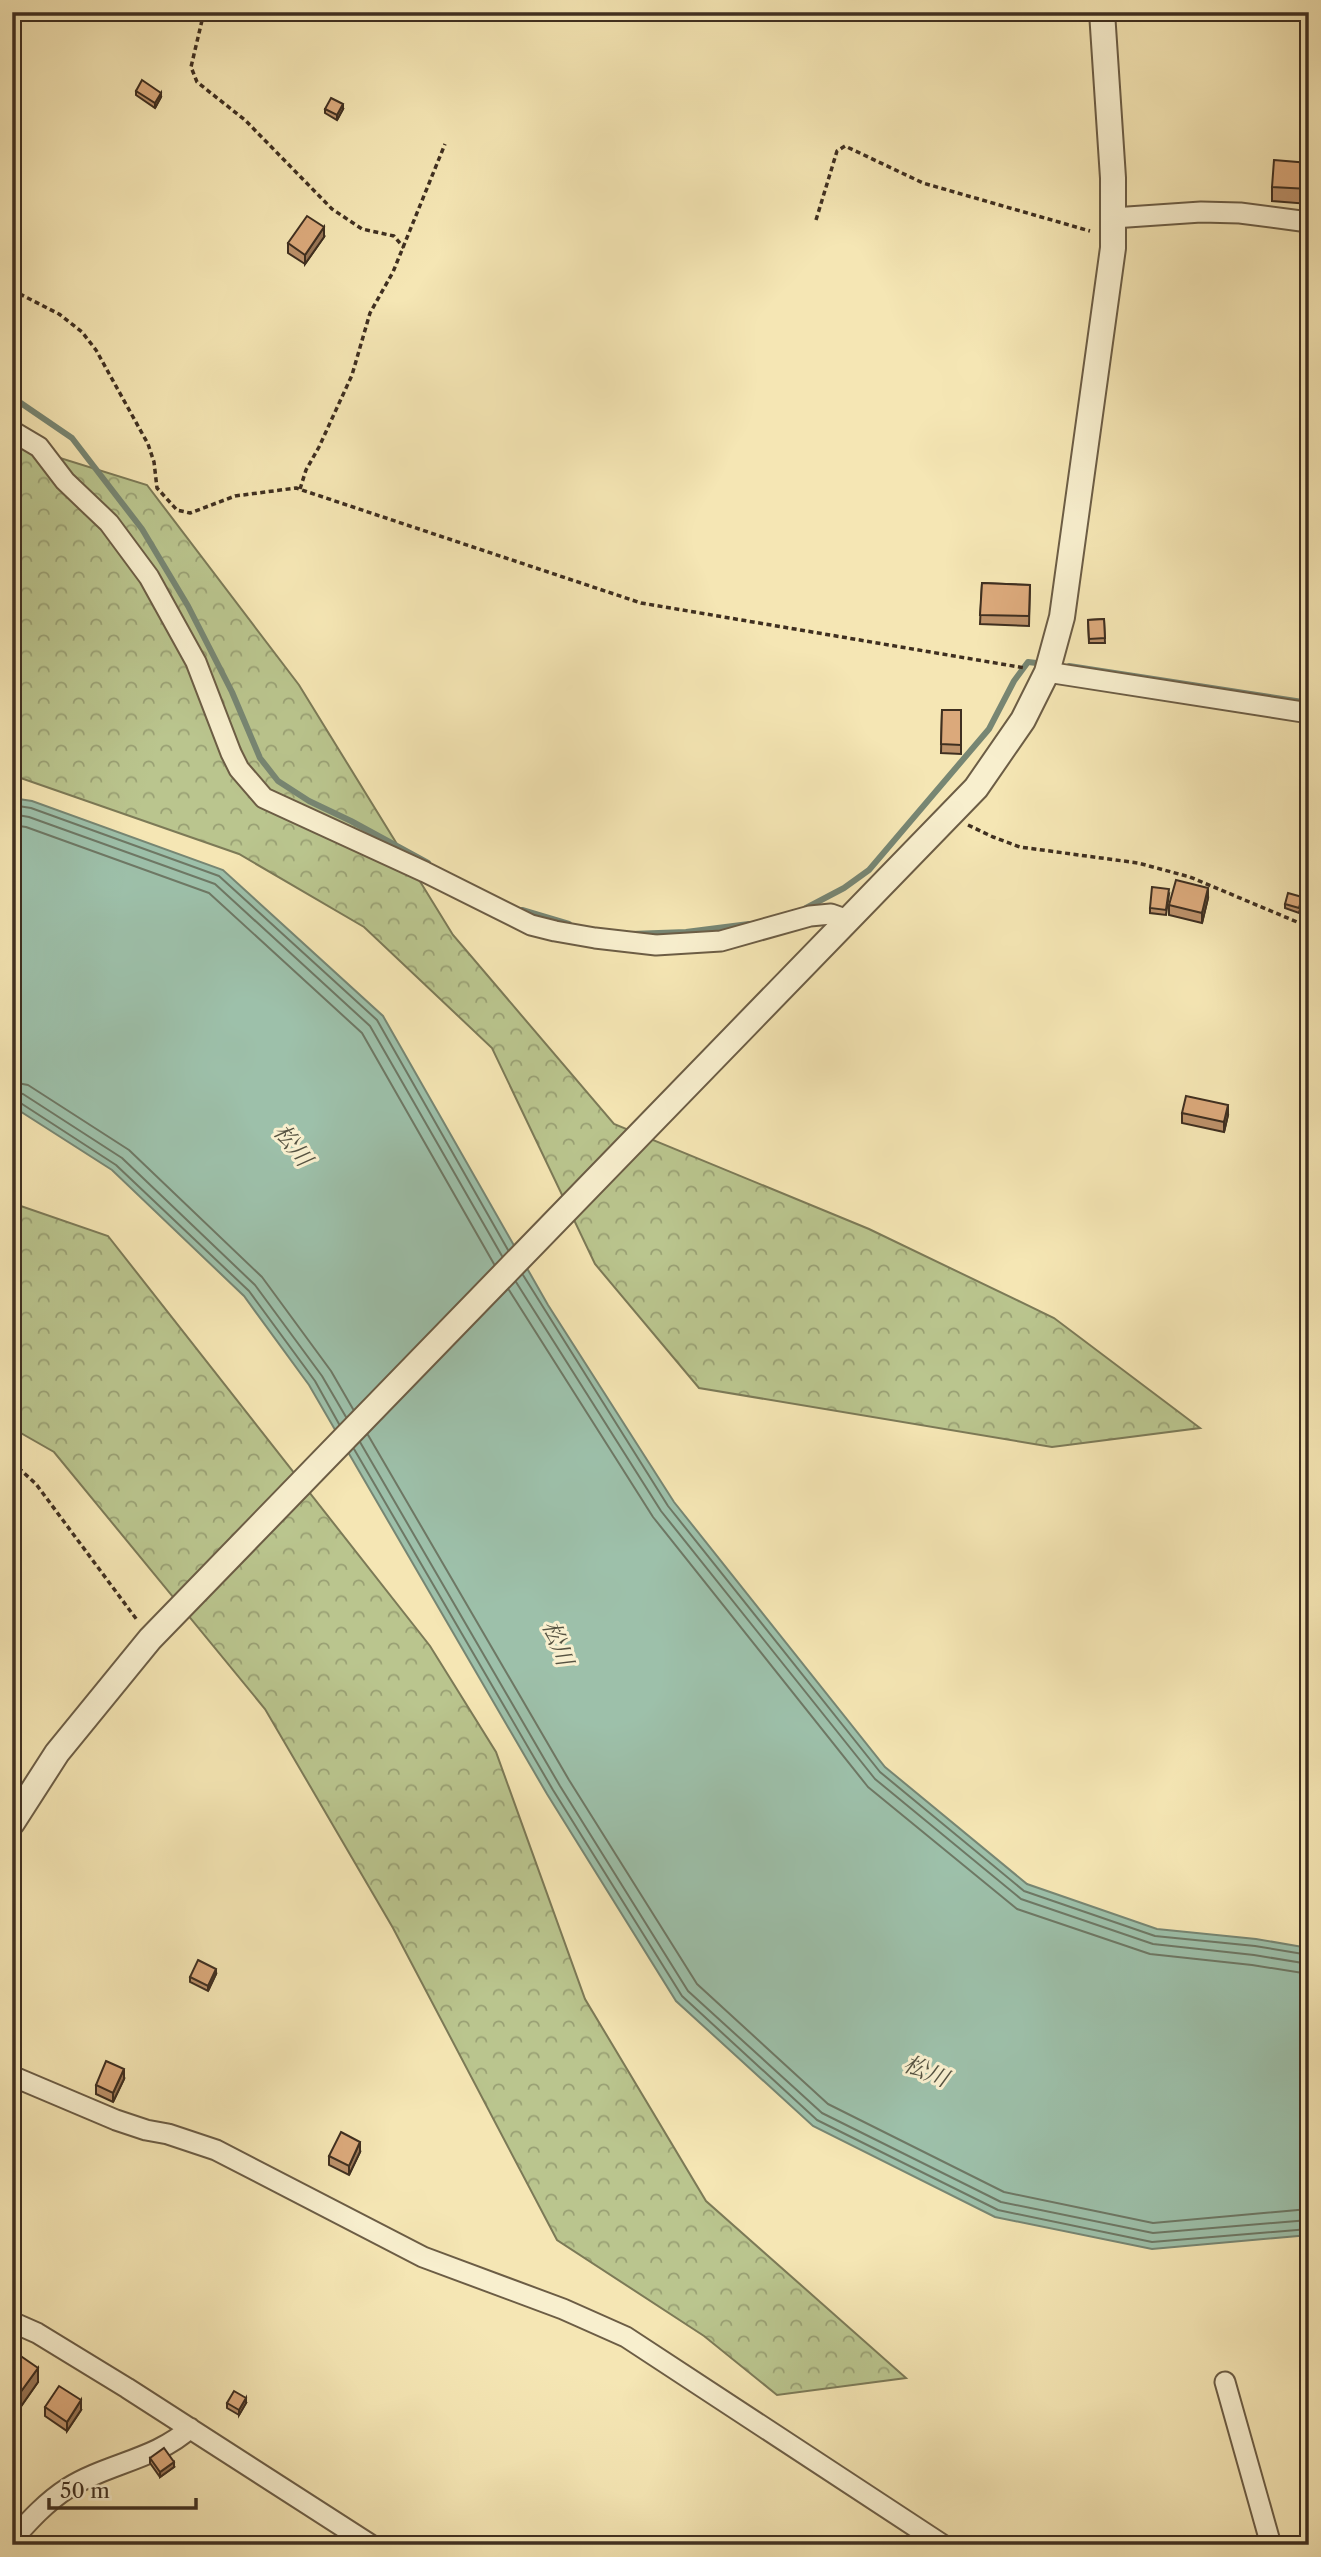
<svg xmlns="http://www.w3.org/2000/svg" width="1321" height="2557" font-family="'Libre Caslon Text','Noto Serif JP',serif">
<defs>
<pattern id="forest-crowns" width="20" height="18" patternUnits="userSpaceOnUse" patternTransform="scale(1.75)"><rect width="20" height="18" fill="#bac58e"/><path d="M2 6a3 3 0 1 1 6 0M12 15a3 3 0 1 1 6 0" fill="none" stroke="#99a074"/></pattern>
</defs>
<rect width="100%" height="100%" fill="#f5e6b4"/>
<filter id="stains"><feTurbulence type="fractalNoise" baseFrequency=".00286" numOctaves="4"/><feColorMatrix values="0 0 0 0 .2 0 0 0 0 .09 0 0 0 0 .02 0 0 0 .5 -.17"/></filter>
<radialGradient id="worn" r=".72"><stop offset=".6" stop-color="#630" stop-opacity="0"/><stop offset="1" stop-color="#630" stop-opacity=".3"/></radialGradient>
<path fill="url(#forest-crowns)" stroke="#7c7a57" stroke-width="2" d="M 12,443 L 147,485 L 299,685 L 453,935 L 614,1124 L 869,1229 L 1054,1318 L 1200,1428 L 1052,1447 L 699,1388 L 595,1264 L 492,1048 L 364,927 L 239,854 L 12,775 Z
M 12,1203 L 108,1236 L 430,1646 L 496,1752 L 585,1999 L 706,2201 L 906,2378 L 777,2395 L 704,2336 L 557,2240 L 393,1928 L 265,1709 L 54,1452 L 12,1428 Z"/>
<path fill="#9dc0aa" stroke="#778673" stroke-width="2" d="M 12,798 L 32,801 L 223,870 L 383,1016 L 548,1305 L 674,1502 L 885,1767 L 1027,1884 L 1157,1929 L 1256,1939 L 1309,1948 L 1309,2235 L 1152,2249 L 995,2217 L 813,2126 L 676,2001 L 547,1794 L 309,1385 L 244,1296 L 112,1170 L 12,1106 Z"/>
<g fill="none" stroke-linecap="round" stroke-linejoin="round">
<path stroke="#6e7865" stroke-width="2" d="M 12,805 L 31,808 L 219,876 L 377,1020 L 508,1250
M 12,814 L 29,817 L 215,884 L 370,1026 L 502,1256
M 12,825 L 26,827 L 209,893 L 362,1033 L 494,1264
M 12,1082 L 28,1085 L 129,1150 L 262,1277 L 331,1371 L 353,1409
M 12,1092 L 23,1094 L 122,1158 L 255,1285 L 322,1376 L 346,1417
M 12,1101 L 19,1102 L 116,1165 L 249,1291 L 315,1381 L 339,1424
M 523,1275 L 668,1506 L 880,1772 L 1024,1891 L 1155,1936 L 1255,1946 L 1309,1955
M 516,1282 L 661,1511 L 875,1779 L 1021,1899 L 1153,1944 L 1254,1955 L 1309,1964
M 509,1290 L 653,1517 L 868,1787 L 1017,1909 L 1150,1954 L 1252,1965 L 1309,1974
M 368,1435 L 569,1780 L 697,1984 L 828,2104 L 1004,2192 L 1153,2223 L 1309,2209
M 360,1442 L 560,1786 L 688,1991 L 822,2113 L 1001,2202 L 1153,2233 L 1309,2220
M 354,1449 L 553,1790 L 682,1996 L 817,2120 L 998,2210 L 1152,2242 L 1309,2229"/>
<path stroke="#778673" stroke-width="6" d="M 12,397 L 72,438 L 142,529 L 188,606 L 232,692 L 260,758 L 278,781 L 309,801 L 351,821 L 428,863
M 1069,666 L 1309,703
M 806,908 L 844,888 L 869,870 L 989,729 L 1014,681 L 1028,662 L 1045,664
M 522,910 L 569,924
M 631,934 L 686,932 L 749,924"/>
<g stroke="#6c5d45" stroke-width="23">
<path id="minor" d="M 1113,218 L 1201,212 L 1240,213 L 1301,221
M 12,431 L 39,447 L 65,481 L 109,523 L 149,577 L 196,662 L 231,753 L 239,769 L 264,798 L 425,872 L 531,925 L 555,931 L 595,938 L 656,945 L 721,941 L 810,916 L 831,914 L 848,920
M 1047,672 L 1309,713
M 12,2076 L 116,2120 L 146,2130 L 168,2134 L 216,2150 L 423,2257 L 563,2309 L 626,2337 L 943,2545
M 12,2322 L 37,2333 L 127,2388 L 371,2545
M 1225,2382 L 1271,2545
M 12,2540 C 29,2521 46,2502 68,2488 C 106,2464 157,2459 190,2428"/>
</g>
<g stroke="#6c5d45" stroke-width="28">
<path id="tertiary" d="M 12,1823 L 57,1753 L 150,1639 L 976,788 L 1023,720 L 1047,672 L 1062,617 L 1113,248 L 1113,178 L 1102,12"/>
</g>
<path stroke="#3f2f20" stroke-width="3.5" stroke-dasharray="5 3.5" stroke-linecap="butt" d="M 204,12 L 191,67 L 197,82 L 245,120 L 332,209 L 362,229 L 394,236 L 404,248
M 816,220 L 837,151 L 845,146 L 923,183 L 1090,231
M 12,290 L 59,314 L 82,332 L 96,350 L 148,444 L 154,462 L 157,488 L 177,510 L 190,513 L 235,496 L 296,488 L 641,603 L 1025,668
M 300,489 L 306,470 L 319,447 L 352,375 L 370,313 L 393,272 L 445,144
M 968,825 L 993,837 L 1020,847 L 1138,863 L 1190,877 L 1309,927
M 12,1462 L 36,1484 L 137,1620"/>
<use href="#minor" stroke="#f8efce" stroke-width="19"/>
<use href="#tertiary" stroke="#f8efce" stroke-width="24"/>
</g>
<path fill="#bc916a" stroke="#3f2f20" stroke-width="2" d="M 136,91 L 161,97 L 155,108 L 136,95 Z
M 325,109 L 343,109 L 337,120 L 325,113 Z
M 1309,163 L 1309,204 L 1272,201 L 1272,187 Z
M 324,237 L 305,264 L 288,253 L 288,243 Z
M 982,583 L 1030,585 L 1029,626 L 980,624 Z
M 1104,619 L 1105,643 L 1089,643 L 1088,620 Z
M 942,710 L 961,710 L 961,754 L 941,753 Z
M 1169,894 L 1166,915 L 1150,913 L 1150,908 Z
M 1208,898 L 1202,923 L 1169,915 L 1169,905 Z
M 1302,902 L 1299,913 L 1285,908 L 1285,904 Z
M 1182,1113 L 1228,1115 L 1224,1132 L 1182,1123 Z
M 216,1974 L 208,1991 L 190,1982 L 190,1977 Z
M 124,2079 L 113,2102 L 96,2094 L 96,2085 Z
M 360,2152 L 349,2175 L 329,2165 L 329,2156 Z
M 12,2350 L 38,2382 L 17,2412 L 12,2408 Z
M 227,2403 L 246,2403 L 239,2415 L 227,2408 Z
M 45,2407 L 81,2410 L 67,2431 L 45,2416 Z
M 150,2458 L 174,2467 L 160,2477 L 150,2463 Z"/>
<path fill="#997656" stroke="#3f2f20" stroke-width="2" d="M 161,93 L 161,97 L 155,108 L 155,103 Z
M 343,104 L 343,109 L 337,120 L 337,115 Z
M 324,227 L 324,237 L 305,264 L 305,255 Z
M 1208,888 L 1208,898 L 1202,923 L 1202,913 Z
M 1228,1105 L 1228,1115 L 1224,1132 L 1224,1122 Z
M 216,1969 L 216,1974 L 208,1991 L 208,1986 Z
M 124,2069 L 124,2079 L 113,2102 L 113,2093 Z
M 360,2142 L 360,2152 L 349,2175 L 349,2166 Z
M 38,2368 L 38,2382 L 17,2412 L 17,2397 Z
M 246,2398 L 246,2403 L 239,2415 L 239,2410 Z
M 81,2400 L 81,2410 L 67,2431 L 67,2422 Z
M 174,2462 L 174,2467 L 160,2477 L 160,2472 Z"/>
<path fill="#dba97b" stroke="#3f2f20" stroke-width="2" d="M 142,80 L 161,93 L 155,103 L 136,91 Z
M 331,98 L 343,104 L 337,115 L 325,109 Z
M 1274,160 L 1309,163 L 1309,189 L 1272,187 Z
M 307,216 L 324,227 L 305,255 L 288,243 Z
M 982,583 L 1030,585 L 1029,616 L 980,615 Z
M 1104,619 L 1105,638 L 1089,639 L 1088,620 Z
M 942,710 L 961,710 L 961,745 L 941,744 Z
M 1176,880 L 1208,888 L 1202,913 L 1169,905 Z
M 1152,887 L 1169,889 L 1166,910 L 1150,908 Z
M 1288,893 L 1302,897 L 1299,908 L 1285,904 Z
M 1186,1096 L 1228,1105 L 1224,1122 L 1182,1113 Z
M 198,1960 L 216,1969 L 208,1986 L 190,1977 Z
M 106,2061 L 124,2069 L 113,2093 L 96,2085 Z
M 341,2132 L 360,2142 L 349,2166 L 329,2156 Z
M 12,2350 L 38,2368 L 17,2397 L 12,2394 Z
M 59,2386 L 81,2400 L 67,2422 L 45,2407 Z
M 234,2391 L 246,2398 L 239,2410 L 227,2403 Z
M 164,2448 L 174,2462 L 160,2472 L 150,2458 Z"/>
<g text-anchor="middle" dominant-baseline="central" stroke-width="6" stroke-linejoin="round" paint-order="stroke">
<g font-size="23" font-style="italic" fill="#565342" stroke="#f8efce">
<text transform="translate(293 1145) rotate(52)">松川</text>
<text transform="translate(558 1643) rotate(69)">松川</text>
<text transform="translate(926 2071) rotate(22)">松川</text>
</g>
</g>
<rect width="1321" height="2557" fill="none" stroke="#f5e6b4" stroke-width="42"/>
<rect x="14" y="14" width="1293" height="2529" fill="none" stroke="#3f2f20" stroke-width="3.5"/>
<rect x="21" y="21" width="1279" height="2515" fill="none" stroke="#3f2f20" stroke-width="2"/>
<path d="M49 2498v10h147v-10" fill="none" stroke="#3f2f20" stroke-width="3.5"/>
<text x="60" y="2498" font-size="21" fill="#3f2f20" stroke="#f8efce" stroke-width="5" paint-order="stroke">50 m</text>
<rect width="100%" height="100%" filter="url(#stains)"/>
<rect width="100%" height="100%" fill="url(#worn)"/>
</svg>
